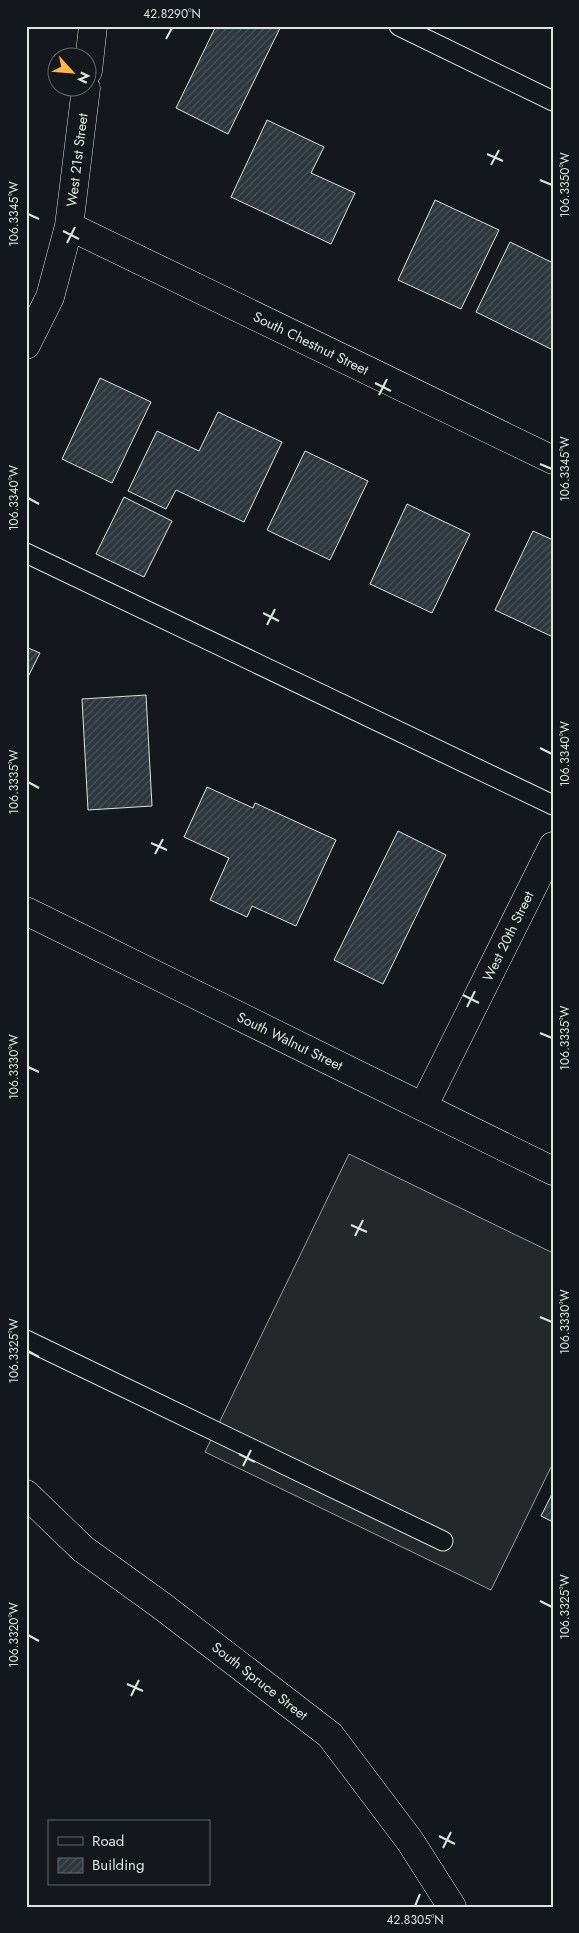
<svg xmlns="http://www.w3.org/2000/svg" width="579" height="1933" font-family="Jost,sans-serif">
<defs>
<pattern id="building-hatch" width="6" height="6" patternUnits="userSpaceOnUse" patternTransform="scale(1.25)"><rect width="6" height="6" fill="#2c363c"/><path d="M-1 1l2-2M0 6l6-6M5 7l2-2" fill="none" stroke="#4a5358"/></pattern>
</defs>
<rect width="100%" height="100%" fill="#14181c"/>
<path fill="#24282b" stroke="#939e99" d="M 349,1154 L 553,1253 L 553,1463 L 491,1590 L 205,1452 Z"/>
<path fill="url(#building-hatch)" stroke="#d8e6dc" d="M 212,26 L 281,26 L 228,134 L 176,108 L 215,28 Z
M 267,120 L 324,147 L 311,173 L 355,193 L 331,244 L 231,197 Z
M 435,200 L 499,230 L 461,309 L 398,280 Z
M 510,242 L 553,263 L 553,350 L 476,312 Z
M 100,378 L 151,402 L 112,483 L 62,459 Z
M 218,412 L 282,442 L 244,522 L 176,490 L 166,509 L 128,491 L 157,431 L 199,451 Z
M 305,451 L 368,481 L 330,560 L 267,530 Z
M 124,497 L 172,521 L 144,577 L 96,554 Z
M 407,504 L 470,534 L 432,613 L 370,584 Z
M 533,531 L 553,540 L 553,637 L 495,610 Z
M 26,647 L 40,653 L 26,681 Z
M 146,695 L 152,806 L 88,810 L 82,699 Z
M 207,787 L 253,808 L 255,803 L 336,840 L 296,926 L 252,906 L 247,917 L 210,900 L 229,858 L 184,837 Z
M 398,831 L 446,855 L 383,984 L 334,960 Z
M 553,1492 L 553,1522 L 541,1516 Z"/>
<g fill="none" stroke-linecap="round" stroke-linejoin="round">
<g stroke="#d8e6dc" stroke-width="21">
<path id="service" d="M 399,26 L 553,101
M 26,553 L 553,805
M 26,1340 L 443,1541"/>
</g>
<g stroke="#d8e6dc" stroke-width="29">
<path id="minor" d="M 88,71 L 93,26
M 69,226 L 553,460
M 26,345 L 50,297 L 69,226 L 86,88
M 26,911 L 553,1171
M 423,1107 L 553,846
M 26,1494 L 83,1549 L 162,1606 L 330,1735 L 410,1841 L 452,1907"/>
</g>
<use href="#service" stroke="#14181c" stroke-width="19"/>
<use href="#minor" stroke="#14181c" stroke-width="28"/>
</g>
<path fill="none" stroke="#d8e6dc" stroke-width="2" d="M 166,39 L 172,28M 487,154 L 503,161M 491,165 L 499,150M 540,180 L 552,185M 28,214 L 39,219M 63,231 L 79,239M 67,243 L 75,227M 375,383 L 391,391M 379,395 L 387,379M 540,464 L 552,469M 28,498 L 39,504M 263,613 L 279,621M 267,625 L 275,609M 540,748 L 552,754M 28,782 L 39,788M 151,843 L 167,850M 155,854 L 163,839M 463,995 L 479,1003M 467,1007 L 475,991M 540,1033 L 552,1038M 28,1067 L 39,1072M 351,1225 L 367,1232M 355,1236 L 363,1220M 540,1317 L 552,1322M 28,1351 L 39,1357M 239,1454 L 255,1462M 243,1466 L 251,1450M 540,1601 L 552,1607M 28,1635 L 39,1641M 127,1684 L 143,1691M 131,1696 L 139,1680M 439,1836 L 455,1844M 443,1848 L 451,1832M 415,1906 L 420,1894"/>
<g text-anchor="middle" dominant-baseline="central" stroke-width="4" stroke-linejoin="round" paint-order="stroke">
<g font-size="14" fill="#d8e6dc" stroke="#14181c">
<text transform="translate(77 160) rotate(-83)">West 21st Street</text>
<text transform="translate(311 343) rotate(26)">South Chestnut Street</text>
<text transform="translate(508 936) rotate(-64)">West 20th Street</text>
<text transform="translate(290 1041) rotate(26)">South Walnut Street</text>
<text transform="translate(260 1681) rotate(38)">South Spruce Street</text>
</g>
</g>
<rect width="579" height="1933" fill="none" stroke="#14181c" stroke-width="55"/>
<rect x="48" y="1820" width="162" height="65" fill="#14181c" stroke="#626a69"/>
<rect x="58" y="1837" width="25" height="8" fill="#14181c" stroke="#626a69"/>
<text x="92" y="1846" font-size="15" fill="#d8e6dc">Road</text>
<rect x="58" y="1858" width="25" height="15" fill="url(#building-hatch)" stroke="#626a69"/>
<text x="92" y="1870" font-size="15" fill="#d8e6dc">Building</text>
<g transform="translate(72 72) rotate(116)"><circle r="24" fill="#14181c" stroke="#626a69"/>
<path d="M0-4L9 19L0 12L-9 19Z" fill="#ffb74d"/>
<text y="-8" font-size="14" font-weight="bold" text-anchor="middle" fill="#d8e6dc">N</text>
</g>
<rect x="28" y="28" width="524" height="1878" fill="none" stroke="#d8e6dc" stroke-width="2"/>
<g font-size="12" text-anchor="middle" fill="#d8e6dc">
<text x="172" y="18">42.8290°N</text>
<text transform="translate(565 185) rotate(-90)" y="4">106.3350°W</text>
<text transform="translate(14 214) rotate(-90)" y="4">106.3345°W</text>
<text transform="translate(565 469) rotate(-90)" y="4">106.3345°W</text>
<text transform="translate(14 498) rotate(-90)" y="4">106.3340°W</text>
<text transform="translate(565 754) rotate(-90)" y="4">106.3340°W</text>
<text transform="translate(14 782) rotate(-90)" y="4">106.3335°W</text>
<text transform="translate(565 1038) rotate(-90)" y="4">106.3335°W</text>
<text transform="translate(14 1067) rotate(-90)" y="4">106.3330°W</text>
<text transform="translate(565 1322) rotate(-90)" y="4">106.3330°W</text>
<text transform="translate(14 1351) rotate(-90)" y="4">106.3325°W</text>
<text transform="translate(565 1607) rotate(-90)" y="4">106.3325°W</text>
<text transform="translate(14 1635) rotate(-90)" y="4">106.3320°W</text>
<text x="415" y="1924">42.8305°N</text>
</g>
</svg>
